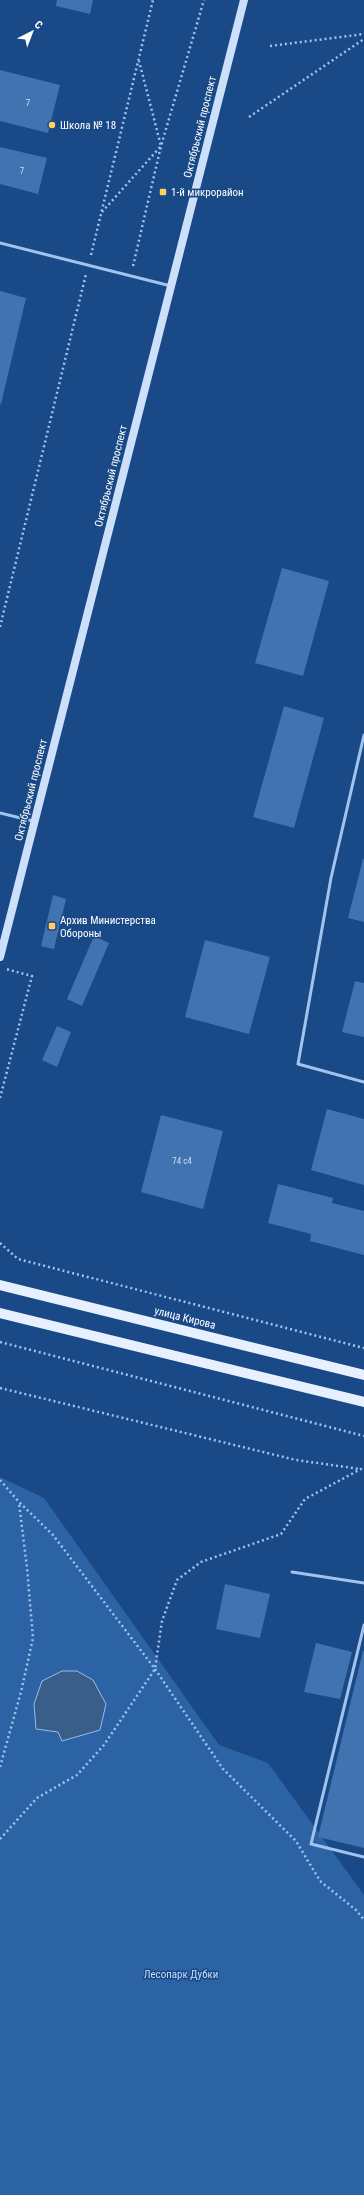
<svg xmlns="http://www.w3.org/2000/svg" width="364" height="2195" font-family="'Roboto Condensed',sans-serif">
<rect width="100%" height="100%" fill="#194987"/>
<path fill="#2c63a5" d="M 0,1477 L 44,1498 L 219,1745 L 268,1763 L 364,1895 L 364,2195 L 0,2195 Z"/>
<path fill="#3a5d8a" stroke="#94beef" d="M 62,1671 L 77,1671 L 93,1680 L 106,1704 L 100,1730 L 62,1741 L 58,1732 L 36,1729 L 34,1704 L 42,1681 Z"/>
<path fill="#4273b1" d="M 57,0 L 93,0 L 90,14 L 56,6 Z
M 0,70 L 60,85 L 48,133 L 0,121 Z
M 0,147 L 47,158 L 38,194 L 0,184 Z
M 0,291 L 26,298 L 1,404 L 0,404 Z
M 282,568 L 329,581 L 303,676 L 255,663 Z
M 284,706 L 324,718 L 294,828 L 253,817 Z
M 363,859 L 364,859 L 364,922 L 348,918 Z
M 53,895 L 66,899 L 54,949 L 41,946 Z
M 94,936 L 109,943 L 82,1006 L 67,999 Z
M 205,940 L 270,957 L 249,1034 L 185,1017 Z
M 355,981 L 364,983 L 364,1037 L 342,1032 Z
M 57,1026 L 71,1032 L 57,1067 L 42,1060 Z
M 327,1109 L 364,1119 L 364,1185 L 311,1170 Z
M 161,1115 L 223,1131 L 203,1209 L 141,1192 Z
M 278,1184 L 333,1198 L 332,1203 L 364,1211 L 364,1255 L 310,1241 L 311,1234 L 268,1223 Z
M 225,1584 L 270,1594 L 260,1638 L 216,1629 Z
M 316,1643 L 352,1652 L 340,1699 L 304,1692 Z
M 363,1651 L 364,1651 L 364,1848 L 318,1837 Z"/>
<g fill="none" stroke-linecap="round" stroke-linejoin="round">
<path stroke="#a1c3ed" stroke-width="2.5" stroke-dasharray="2 3" stroke-linecap="butt" d="M 270,46 L 364,34
M 249,117 L 364,39
M 102,212 L 161,146 L 139,61
M 91,255 L 153,0
M 133,266 L 161,146 L 204,0
M 0,627 L 86,274
M 0,1098 L 32,976 L 6,969
M 0,1243 L 18,1259 L 364,1348
M 0,1342 L 364,1436
M 0,1388 L 296,1460 L 360,1469
M 0,1480 L 19,1502 L 53,1535 L 155,1669 L 223,1769 L 296,1841 L 320,1881 L 356,1910 L 364,1920
M 0,1767 L 21,1692 L 33,1638 L 27,1568 L 19,1503
M 0,1839 L 37,1798 L 77,1775 L 104,1745 L 155,1669 L 162,1621 L 177,1580 L 201,1562 L 281,1534 L 305,1499 L 361,1469 L 364,1470"/>
<path stroke="#a1c3ed" stroke-width="3" d="M 0,243 L 171,286
M 364,735 L 331,878 L 298,1064 L 364,1082
M 0,813 L 33,821
M 292,1572 L 364,1583
M 364,1625 L 311,1844 L 364,1857"/>
<path stroke="#cde0f9" stroke-width="8" d="M 0,957 L 244,0"/>
<path stroke="#e7f0ff" stroke-width="10" d="M 0,1285 L 364,1375
M 0,1313 L 364,1402"/>
</g>
<g fill="#ffd05d" stroke="#194987" stroke-width="1.5">
<circle cx="52" cy="125" r="4"/>
<rect x="159" y="188" width="8" height="8" rx="2"/>
<rect x="48" y="922" width="8" height="8" rx="2"/>
</g>
<g text-anchor="middle" dominant-baseline="central" stroke-width="3" stroke-linejoin="round" paint-order="stroke">
<g font-size="9" fill="#d0dcec">
<text x="28" y="103">7</text>
<text x="22" y="171">7</text>
<text x="182" y="1161">74 с4</text>
</g>
<g font-size="11" fill="#fff" stroke="#194987" text-anchor="start">
<text x="60" y="125">Школа № 18</text>
<text x="171" y="192">1-й микрорайон</text>
<text x="60" y="920">Архив Министерства<tspan x="60" dy="13">Обороны</tspan></text>
</g>
<g font-size="11" fill="#fff" stroke="#194987">
<text transform="translate(200 127) rotate(-76)">Октябрьский проспект</text>
<text transform="translate(111 476) rotate(-76)">Октябрьский проспект</text>
<text transform="translate(31 790) rotate(-76)">Октябрьский проспект</text>
<text transform="translate(185 1318) rotate(14)">улица Кирова</text>
</g>
<g font-size="11" fill="#c6ddf9" stroke="#194987">
<text x="181" y="1974">Лесопарк Дубки</text>
</g>
</g>
<g transform="translate(32 32) rotate(42)" stroke="#194987" stroke-width="3" paint-order="stroke">
<path d="M0-3L7 15L0 10L-7 15Z" fill="#ffffff"/>
<text y="-6" font-size="11" font-weight="bold" text-anchor="middle" fill="#ffffff">С</text>
</g>
</svg>
